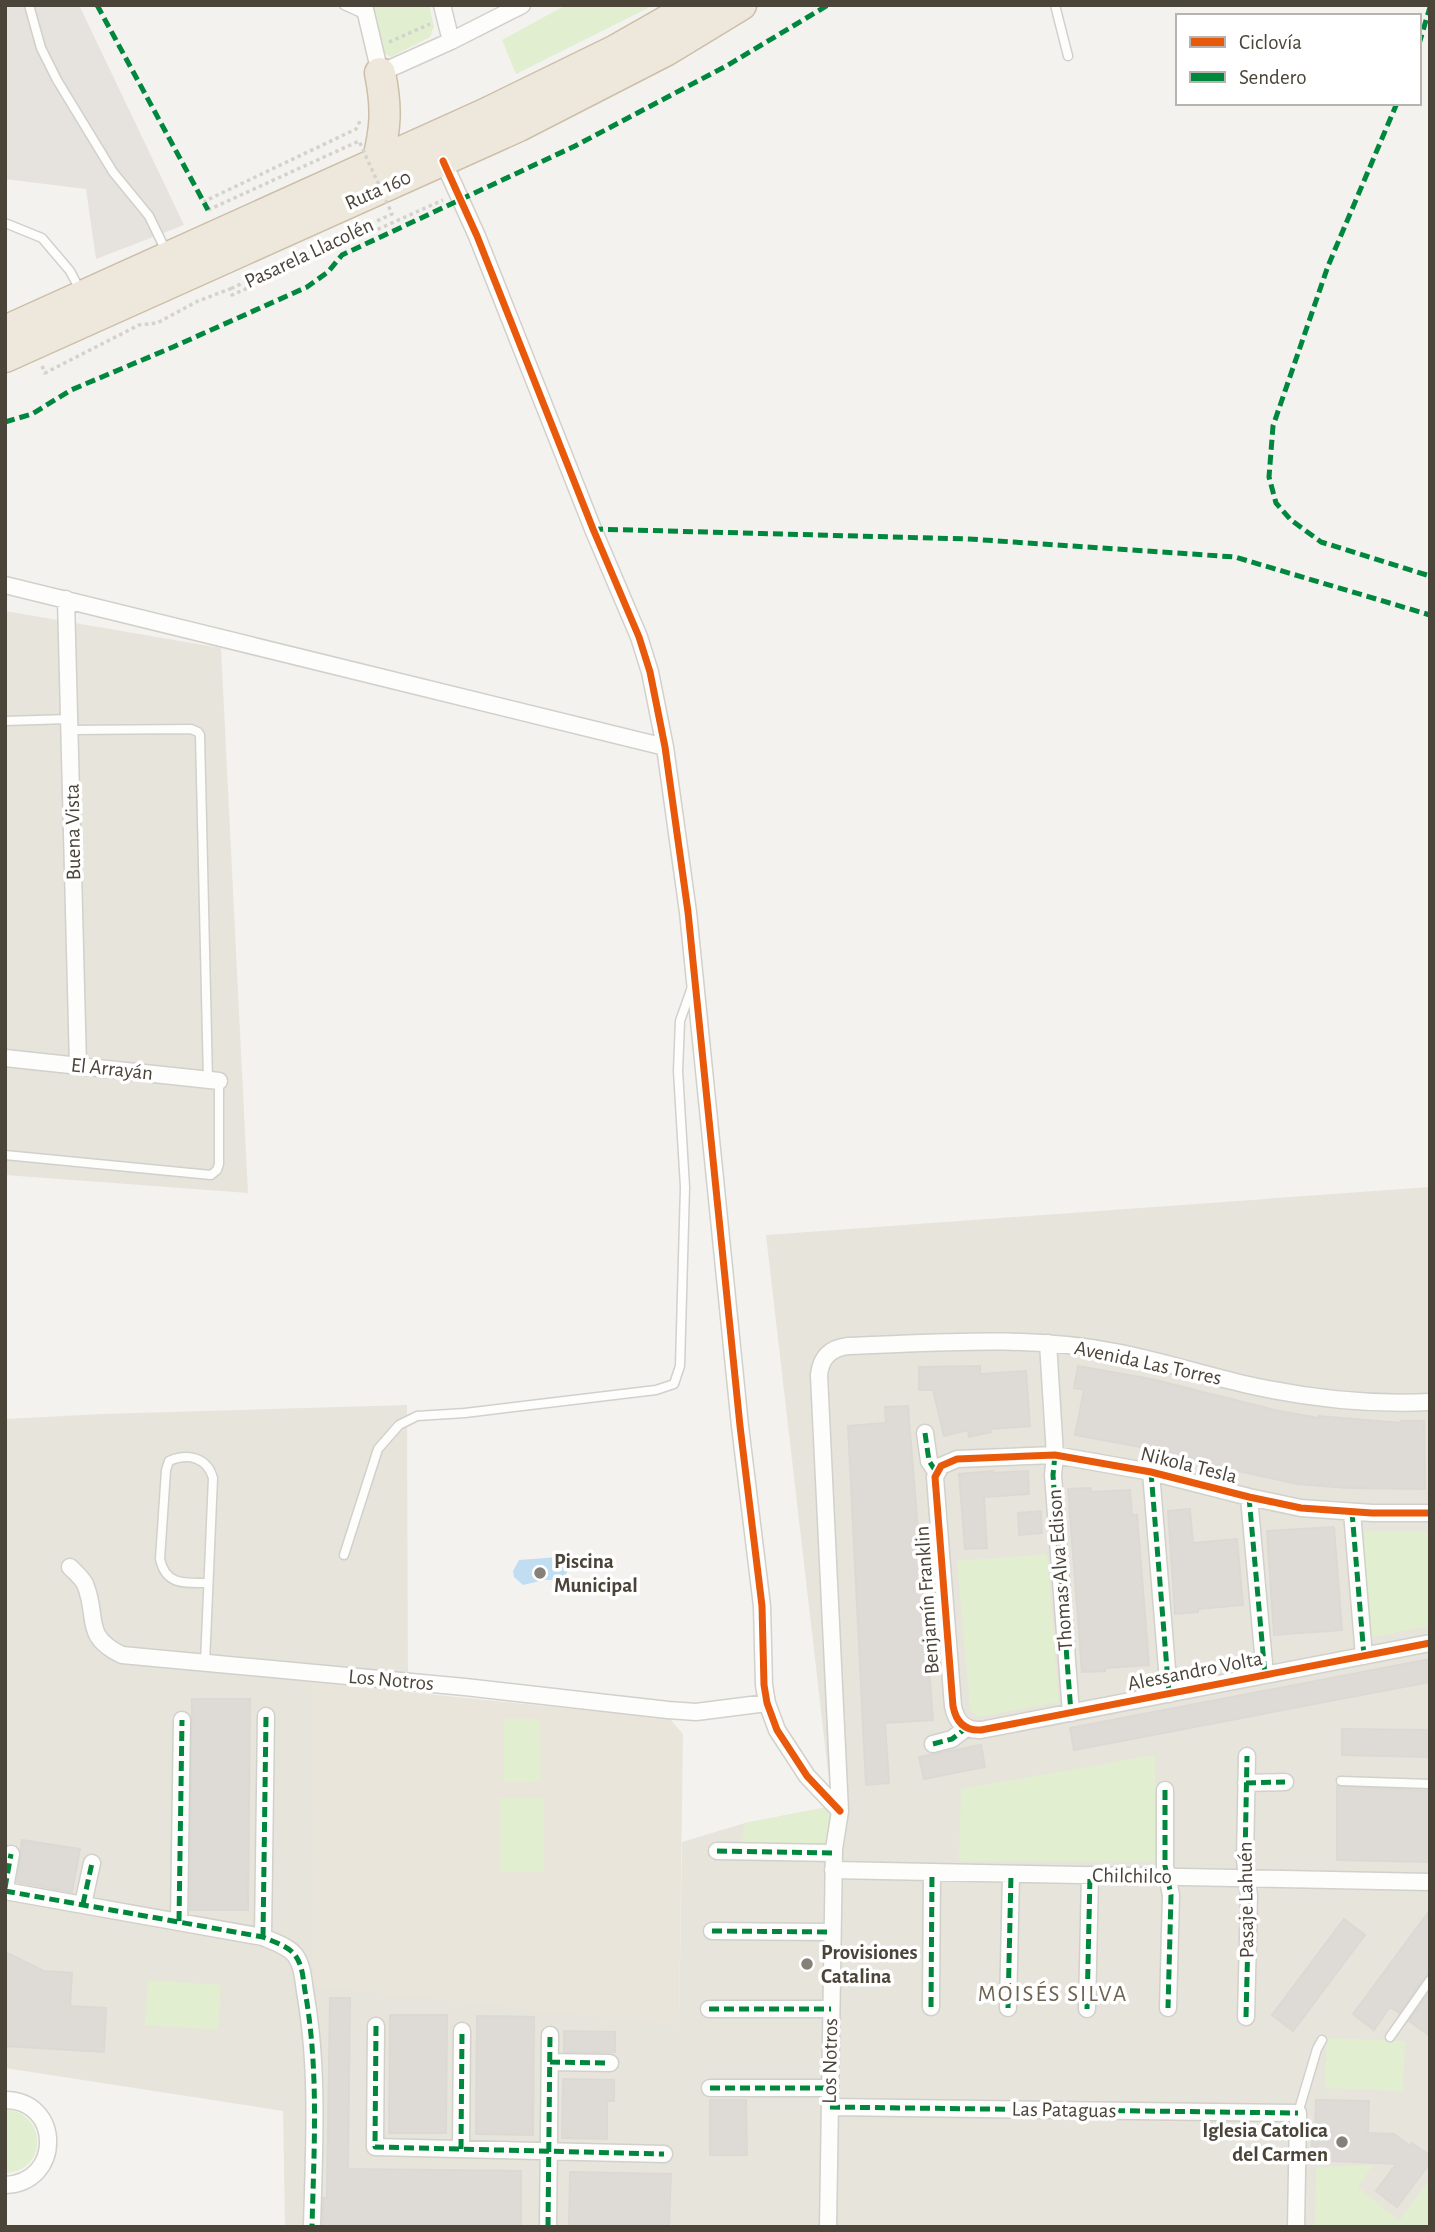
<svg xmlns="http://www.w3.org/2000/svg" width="1435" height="2232" font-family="'Alegreya Sans',sans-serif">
<rect width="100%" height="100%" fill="#f4f2ee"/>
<path fill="#e7e4dc" d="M 5,611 L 221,648 L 248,1193 L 5,1175 Z
M 1430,1187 L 1430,2227 L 285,2227 L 283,2111 L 5,2068 L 5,1419 L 102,1414 L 407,1405 L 408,1692 L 312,1683 L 679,2025 L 682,1842 L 745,1823 L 832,1806 L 766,1235 Z"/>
<path fill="#e6e2de" d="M 5,5 L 79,5 L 184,225 L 96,259 L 86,189 L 5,179 Z"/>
<path fill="#eae5da" d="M 312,1682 L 670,1719 L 683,1734 L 679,2025 L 313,1986 Z"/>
<path fill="#e1eecf" d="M 372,5 L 429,5 L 434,27 L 430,37 L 391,57 L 382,52 Z
M 566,5 L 654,5 L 516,74 L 502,40 Z
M 1359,1531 L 1430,1531 L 1430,1626 L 1369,1638 Z
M 1047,1554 L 1059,1702 L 978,1717 L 970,1710 L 957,1561 Z
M 503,1719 L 540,1719 L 541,1781 L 504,1782 Z
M 1155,1755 L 1155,1861 L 959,1861 L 961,1789 Z
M 500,1798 L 544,1798 L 544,1872 L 500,1872 Z
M 833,1806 L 828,1843 L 741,1845 L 745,1823 Z
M 148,1980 L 221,1985 L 218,2030 L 145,2025 Z
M 1327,2038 L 1405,2041 L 1403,2091 L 1325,2088 Z
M 5,2109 C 48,2113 48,2171 5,2173 Z
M 1373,2165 L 1358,2187 L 1399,2221 L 1430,2179 L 1430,2227 L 1315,2227 L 1316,2167 Z"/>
<path fill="#c0ddf1" d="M 559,1557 L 564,1559 L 568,1570 L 564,1578 L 561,1580 L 544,1580 L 523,1585 L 514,1577 L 513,1571 L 519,1560 Z"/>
<path fill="#dedbd6" stroke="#dcd9d4" stroke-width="2" d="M 980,1366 L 980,1374 L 1026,1371 L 1030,1426 L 990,1429 L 991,1432 L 969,1437 L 968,1430 L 944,1436 L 933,1390 L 919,1390 L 919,1367 Z
M 1078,1366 L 1151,1379 L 1279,1411 L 1319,1418 L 1319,1416 L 1401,1423 L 1401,1421 L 1424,1421 L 1425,1489 L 1347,1488 L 1297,1484 L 1225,1468 L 1178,1454 L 1075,1435 L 1084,1390 L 1074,1388 Z
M 908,1406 L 933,1720 L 885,1723 L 889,1783 L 866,1785 L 848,1426 L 886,1423 L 885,1407 Z
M 993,1471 L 993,1473 L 1028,1471 L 1029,1494 L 984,1497 L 987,1548 L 965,1549 L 959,1474 Z
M 1091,1488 L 1091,1492 L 1130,1490 L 1132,1515 L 1137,1515 L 1149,1665 L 1105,1668 L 1105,1671 L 1082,1672 L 1068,1489 Z
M 1190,1509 L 1193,1543 L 1237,1539 L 1243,1605 L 1198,1609 L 1198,1612 L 1175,1614 L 1168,1511 Z
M 1041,1511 L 1042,1533 L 1019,1535 L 1018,1513 Z
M 1334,1527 L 1342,1630 L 1274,1635 L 1267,1531 Z
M 1430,1659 L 1430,1682 L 1074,1750 L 1070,1728 Z
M 192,1699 L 250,1699 L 248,1910 L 190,1910 Z
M 1342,1729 L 1430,1730 L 1430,1757 L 1342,1755 Z
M 981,1745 L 985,1767 L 924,1779 L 919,1757 Z
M 1337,1786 L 1430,1791 L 1430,1862 L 1337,1860 Z
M 22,1840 L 80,1849 L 72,1892 L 17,1882 Z
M 1430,1910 L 1430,1974 L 1425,1976 L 1399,2013 L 1390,2007 L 1374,2030 L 1353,2014 Z
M 1344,1919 L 1365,1935 L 1293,2031 L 1272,2015 Z
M 5,1952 L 44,1971 L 72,1973 L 70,2006 L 106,2008 L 104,2052 L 5,2046 Z
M 1430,1992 L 1430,2036 L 1409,2021 Z
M 330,1998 L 350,1998 L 348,2169 L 521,2171 L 521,2227 L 323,2227 L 323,2198 L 327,2198 Z
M 390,2015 L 447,2015 L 446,2133 L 389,2133 Z
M 477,2016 L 534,2017 L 533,2135 L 476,2134 Z
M 564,2031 L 615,2032 L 615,2052 L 564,2052 Z
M 563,2079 L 614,2080 L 614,2101 L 607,2101 L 607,2139 L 562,2138 Z
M 710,2100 L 746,2100 L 747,2155 L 710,2155 Z
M 1316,2100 L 1369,2101 L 1368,2133 L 1394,2134 L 1410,2146 L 1412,2143 L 1430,2156 L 1430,2163 L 1397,2207 L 1376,2191 L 1396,2164 L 1311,2160 L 1313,2130 L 1315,2130 Z
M 570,2172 L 671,2174 L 669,2227 L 569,2227 Z"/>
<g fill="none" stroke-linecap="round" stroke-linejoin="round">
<g stroke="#d2d0cb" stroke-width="11">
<path id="lane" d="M 29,5 L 41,48 L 57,80 L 113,172 L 149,216 L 166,251
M 344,5 L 366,15
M 1055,5 L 1068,56
M 5,223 L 42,238 L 70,271 L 80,290
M 5,721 L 69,719
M 70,730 L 191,729 L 198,732 L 200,735 L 208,1080
M 5,1155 L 211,1175 L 217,1170 L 219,1164 L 219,1081
M 344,1555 L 378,1449 L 399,1425 L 417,1416 L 465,1413 L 656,1390 L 674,1384 L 680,1366 L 685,1187 L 678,1071 L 680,1021 L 692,987
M 205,1663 L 213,1478 C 207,1457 188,1453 169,1461 L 166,1470 L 160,1559 C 166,1586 185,1583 208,1583
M 1341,1781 L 1430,1784
M 1390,2037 L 1430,1980
M 1298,2113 L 1317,2049 L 1322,2040"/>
</g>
<g stroke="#d2d0cb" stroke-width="19">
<path id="street" d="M 364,5 L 380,73 L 451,41 L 522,5
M 442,5 L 451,41
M 443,161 L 477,236 L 593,529 L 639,637 L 650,672 L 665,747 L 688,912 L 740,1426 L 762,1606 L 764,1685 L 767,1703 L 777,1730 L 807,1776 L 840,1811
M 5,585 L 665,747
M 66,599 L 78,1066
M 5,1058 L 219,1081
M 1048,1343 L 1055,1455 L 1053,1475 L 1071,1713
M 925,1433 L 929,1461 L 937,1473
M 1151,1472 L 1169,1694
M 1249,1497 L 1265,1675
M 1352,1512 L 1364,1656
M 1430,1513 L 1372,1513 L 1301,1508 L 1249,1497 L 1151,1472 L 1055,1455 L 957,1459 L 941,1466 L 935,1477 L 953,1706 C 956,1722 965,1731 981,1730 L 1430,1643
M 70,1567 C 75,1572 82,1578 85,1584 C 99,1618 82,1636 122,1655 L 465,1687 L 668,1710 L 696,1712 L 767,1703
M 933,1744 L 952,1739 L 966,1728
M 1246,1783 L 1285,1782
M 1165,1790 L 1165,1866 L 1171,1895 L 1168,2008
M 717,1851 L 834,1853
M 833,1870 L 1430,1882
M 5,1888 L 11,1854
M 5,1891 L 263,1937 C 274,1942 288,1946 295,1955 C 303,1966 303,1979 305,1991 C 319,2069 314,2148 312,2227
M 83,1904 L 92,1863
M 179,1921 L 182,1720
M 712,1931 L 832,1932
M 263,1937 L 266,1716
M 931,2007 L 932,1872
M 1008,2008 L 1011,1874
M 709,2009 L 831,2009
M 1087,2009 L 1090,1875
M 1246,2017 L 1249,1896 L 1245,1860 L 1247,1756
M 376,2026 L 375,2147 L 664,2154
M 550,2062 L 610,2063
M 710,2088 L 830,2088
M 5,2100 C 62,2100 63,2183 5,2185
M 830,2107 L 1298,2113 L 1296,2227
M 461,2149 L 462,2031
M 548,2227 L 550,2035
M 828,2227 L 834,1849 L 840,1811 L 819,1375 C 821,1357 831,1348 848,1346 C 937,1343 1027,1335 1115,1352 C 1159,1360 1201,1374 1244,1384 C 1305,1398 1368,1405 1430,1402"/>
</g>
<g stroke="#ccbfa9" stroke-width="33">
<path id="highway" d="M 377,163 C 386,128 387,108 380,73
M 5,331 L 485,114 L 614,51 L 695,5
M 5,357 L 519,126 L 667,50 L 741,5"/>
</g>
<path stroke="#d3d2cc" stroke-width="3.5" stroke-dasharray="3.5 3.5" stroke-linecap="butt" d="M 389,42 L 430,24
M 208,210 L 205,201 L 356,129 L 360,121
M 42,366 L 45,373 L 139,325 L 157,323 L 198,301 L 230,289 L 232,295 L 443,200"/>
<use href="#lane" stroke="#fdfdfc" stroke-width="8"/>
<use href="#street" stroke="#fdfdfc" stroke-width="16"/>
<use href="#highway" stroke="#ede8db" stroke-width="30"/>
<path stroke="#d3d2cc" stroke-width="3.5" stroke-dasharray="3.5 3.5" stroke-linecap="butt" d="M 208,210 L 359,141 L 392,214 L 230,289"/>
<path stroke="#00873e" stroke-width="5" stroke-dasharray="10 5" stroke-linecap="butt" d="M 97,5 L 208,210
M 1419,44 L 1430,7
M 1397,103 L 1328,266 L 1273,426 L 1269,477 L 1276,503 L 1291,520 L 1321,542 L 1430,576
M 5,422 L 32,414 L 71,390 L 173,347 L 307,287 L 328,272 L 342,255 L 575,146 L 728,65 L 828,5
M 593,529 L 969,539 L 1235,557 L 1430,615
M 925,1433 L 929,1461 L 937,1473
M 1055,1455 L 1053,1475 L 1071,1713
M 1151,1472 L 1169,1694
M 1249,1497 L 1265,1675
M 1352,1512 L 1364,1656
M 933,1744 L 952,1739 L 966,1728
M 1246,1783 L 1285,1782
M 1165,1790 L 1165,1866 L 1171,1895 L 1168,2008
M 717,1851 L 834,1853
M 5,1888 L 11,1854
M 5,1891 L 263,1937 C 274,1942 288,1946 295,1955 C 303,1966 303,1979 305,1991 C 319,2069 314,2148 312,2227
M 83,1904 L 92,1863
M 179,1921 L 182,1720
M 712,1931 L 832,1932
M 263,1937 L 266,1716
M 931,2007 L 932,1872
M 1008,2008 L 1011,1874
M 709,2009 L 831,2009
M 1087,2009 L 1090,1875
M 1246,2017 L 1249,1896 L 1245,1860 L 1247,1756
M 376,2026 L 375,2147 L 664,2154
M 550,2062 L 610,2063
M 710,2088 L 830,2088
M 830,2107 L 1298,2113
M 461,2149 L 462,2031
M 548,2227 L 550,2035"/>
<g stroke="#fff" stroke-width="11">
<path id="cycleway" d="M 443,161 L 477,236 L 593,529 L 639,637 L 650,672 L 665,747 L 688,912 L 740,1426 L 762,1606 L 764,1685 L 767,1703 L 777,1730 L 807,1776 L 840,1811
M 1430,1513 L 1372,1513 L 1301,1508 L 1249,1497 L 1151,1472 L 1055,1455 L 957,1459 L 941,1466 L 935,1477 L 953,1706 C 956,1722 965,1731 981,1730 L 1430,1643"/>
</g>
<use href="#cycleway" stroke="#e8590c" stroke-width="7"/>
</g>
<g fill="#868178" stroke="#fff" stroke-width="2.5">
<circle cx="540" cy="1573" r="7"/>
<circle cx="807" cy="1964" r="7"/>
<circle cx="1342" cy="2142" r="7"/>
</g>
<g text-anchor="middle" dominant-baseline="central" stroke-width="7" stroke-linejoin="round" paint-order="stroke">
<g font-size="21" fill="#4b4439" stroke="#fff">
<text transform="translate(378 190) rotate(-24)">Ruta 160</text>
<text transform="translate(309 253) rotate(-25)">Pasarela Llacolén</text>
<text transform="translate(73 832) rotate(-91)">Buena Vista</text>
<text transform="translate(112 1069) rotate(6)">El Arrayán</text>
<text transform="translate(1148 1363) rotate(12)">Avenida Las Torres</text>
<text transform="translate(1189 1465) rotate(14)">Nikola Tesla</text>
<text transform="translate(1060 1570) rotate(-94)">Thomas Alva Edison</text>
<text transform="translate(927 1600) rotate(-94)">Benjamín Franklin</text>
<text transform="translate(1195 1671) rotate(-11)">Alessandro Volta</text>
<text transform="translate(391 1680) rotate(5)">Los Notros</text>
<text transform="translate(1132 1876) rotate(1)">Chilchilco</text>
<text transform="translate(1246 1900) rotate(-91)">Pasaje Lahuén</text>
<text transform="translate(830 2061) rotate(-89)">Los Notros</text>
<text transform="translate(1064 2110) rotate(1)">Las Pataguas</text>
</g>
<g font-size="21" font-weight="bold" fill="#4b4439" stroke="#fff" text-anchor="start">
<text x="554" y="1561">Piscina<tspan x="554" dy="24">Municipal</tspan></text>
<text x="821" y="1952">Provisiones<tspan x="821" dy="24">Catalina</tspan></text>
<text x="1328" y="2130" text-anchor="end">Iglesia Catolica<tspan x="1328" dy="24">del Carmen</tspan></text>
</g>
<g font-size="23" letter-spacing="2" fill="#6e6250" stroke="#fff">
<text x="1053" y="1994">MOISÉS SILVA</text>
</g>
</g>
<rect width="1435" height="2232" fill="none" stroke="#4b4439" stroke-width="14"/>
<rect x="1176" y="14" width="245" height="91" fill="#ffffff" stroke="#b7b4b0" stroke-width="2"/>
<rect x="1190" y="37" width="35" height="10" fill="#e8590c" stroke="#b7b4b0" stroke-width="2"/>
<text x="1239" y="49" font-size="21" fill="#4b4439">Ciclovía</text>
<rect x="1190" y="72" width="35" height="10" fill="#00873e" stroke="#b7b4b0" stroke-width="2"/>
<text x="1239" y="84" font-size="21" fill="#4b4439">Sendero</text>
</svg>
